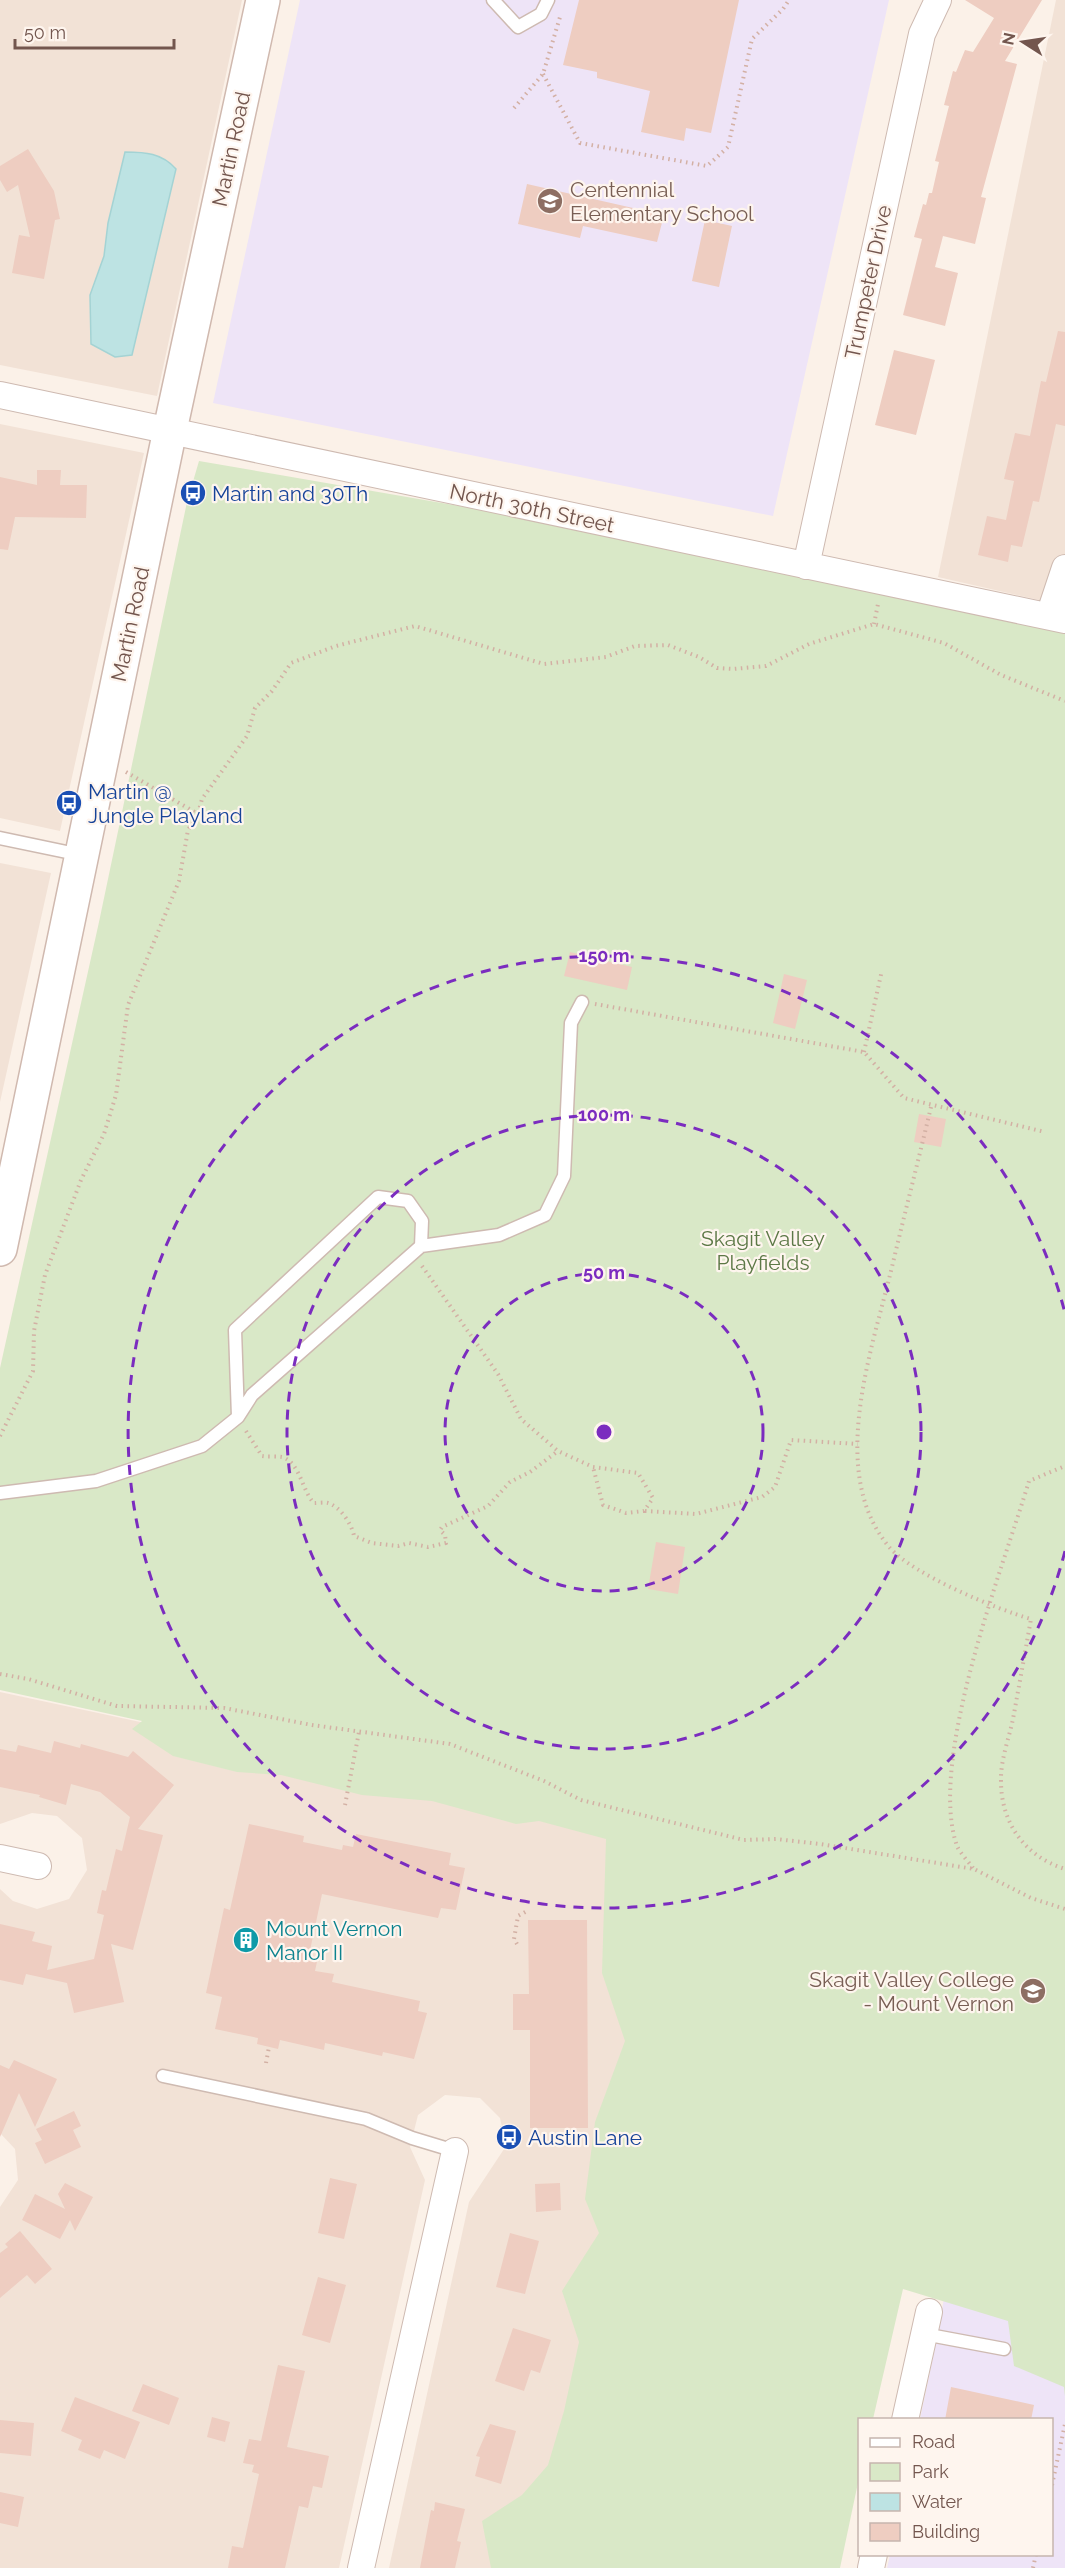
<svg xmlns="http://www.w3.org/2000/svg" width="1065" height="2568" font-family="Raleway,sans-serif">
<rect width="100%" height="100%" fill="#fbf1e8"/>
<path fill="#f2e2d6" d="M 0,0 L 242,0 L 157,396 L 0,365 Z
M 1056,0 L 1065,0 L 1065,606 L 938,577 Z
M 0,424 L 144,453 L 60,831 L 0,818 Z
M 0,863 L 51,873 L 0,1102 Z
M 0,1692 L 847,1873 L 698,2568 L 389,2568 L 469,2202 L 506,2146 L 500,2118 L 480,2098 L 445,2095 L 418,2115 L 410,2147 L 425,2180 L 339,2568 L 0,2568 L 0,2207 L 18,2180 L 15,2149 L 0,2133 L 0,1889 L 13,1901 L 37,1909 L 69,1899 L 87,1870 L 82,1838 L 57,1816 L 32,1813 L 0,1824 Z"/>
<path fill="#eee4f7" d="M 300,0 L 889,0 L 773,516 L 213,403 Z
M 1065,1635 L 1065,2568 L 887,2568 L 890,2555 L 1052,2554 L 1052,2420 L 920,2419 L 935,2348 Z"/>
<path fill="#d9e8c7" d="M 199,461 L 806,566 L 1065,632 L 1065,2396 L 1064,2387 L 1014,2366 L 1008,2321 L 903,2289 L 873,2419 L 860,2420 L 859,2478 L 840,2568 L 491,2568 L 482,2521 L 522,2495 L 548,2465 L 564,2411 L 579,2342 L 562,2291 L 599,2233 L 585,2199 L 595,2122 L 625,2041 L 602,1973 L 606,1839 L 539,1821 L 516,1824 L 432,1801 L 362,1795 L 281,1775 L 237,1772 L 173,1756 L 132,1729 L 142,1721 L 0,1690 L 0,1368 L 99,922 L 187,502 Z"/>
<path fill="#bde3e3" stroke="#a4d3d4" stroke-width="1.5" d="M 125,152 C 145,152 162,153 176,169 L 132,355 L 115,357 L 91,344 L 90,295 L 104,256 L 108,223 Z"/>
<path fill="#eecdc1" d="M 579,0 L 739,0 L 711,133 L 686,128 L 684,141 L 641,132 L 650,91 L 597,78 L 597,72 L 563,65 Z
M 965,0 L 1042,0 L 1005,61 L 1017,64 L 981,197 L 986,198 L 975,244 L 943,236 L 935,267 L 958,273 L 945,326 L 903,315 L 922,239 L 914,237 L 923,204 L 926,205 L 929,193 L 932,193 L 939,162 L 935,161 L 949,106 L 944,105 L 953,71 L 956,72 L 965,50 L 973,52 L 994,18 Z
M 28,149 L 54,191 L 60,219 L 55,220 L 44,279 L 12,273 L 19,235 L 30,237 L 18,185 L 7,192 L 0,180 L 0,166 Z
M 527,184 L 664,215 L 657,242 L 583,226 L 580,238 L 518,224 Z
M 705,220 L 732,226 L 719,287 L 692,281 Z
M 1058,331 L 1065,332 L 1065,426 L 1056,424 L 1039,502 L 1033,501 L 1022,547 L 1011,545 L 1008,562 L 978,555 L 987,516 L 1006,520 L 1014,481 L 1004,479 L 1015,433 L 1030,436 L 1041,381 L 1046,382 Z
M 894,350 L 935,360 L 916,435 L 875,425 Z
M 37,470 L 61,470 L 60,485 L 87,485 L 86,518 L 15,517 L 8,550 L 0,549 L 0,477 L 37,485 Z
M 570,952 L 632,967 L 627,990 L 564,976 Z
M 784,974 L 807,980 L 795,1029 L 773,1023 Z
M 919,1114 L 946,1119 L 941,1147 L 914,1142 Z
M 656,1542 L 685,1547 L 678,1594 L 648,1589 Z
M 54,1741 L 80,1748 L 81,1744 L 128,1757 L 133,1751 L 174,1785 L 138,1829 L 163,1835 L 133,1950 L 111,1944 L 124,2002 L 74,2013 L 67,1983 L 26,1974 L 23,1985 L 0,1980 L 0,1924 L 35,1932 L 32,1941 L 52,1946 L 47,1970 L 94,1959 L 104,1915 L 97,1913 L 102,1890 L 106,1891 L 116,1849 L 122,1851 L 130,1817 L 100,1792 L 71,1784 L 66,1805 L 39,1797 L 40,1795 L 0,1787 L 0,1749 L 16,1752 L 18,1745 L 51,1753 Z
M 249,1824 L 304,1836 L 303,1842 L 342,1850 L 343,1845 L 353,1847 L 356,1834 L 451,1853 L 449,1865 L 465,1868 L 456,1910 L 441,1908 L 438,1918 L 322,1894 L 309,1955 L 318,1957 L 315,1971 L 334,1974 L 332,1982 L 420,2001 L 418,2011 L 427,2013 L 414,2059 L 383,2052 L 382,2056 L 325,2043 L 324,2050 L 280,2040 L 278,2049 L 257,2044 L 258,2038 L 215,2029 L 222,1997 L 206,1993 L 224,1908 L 230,1910 Z
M 528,1920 L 587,1920 L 588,2128 L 530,2128 L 530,2030 L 513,2030 L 513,1994 L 529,1994 Z
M 14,2060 L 57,2079 L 35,2127 L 19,2093 L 0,2137 L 0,2065 L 9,2069 Z
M 74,2111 L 81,2126 L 73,2130 L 81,2147 L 45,2164 L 35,2143 L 42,2140 L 36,2129 Z
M 330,2178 L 357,2184 L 344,2239 L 318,2233 Z
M 65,2183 L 93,2197 L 75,2231 L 70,2220 L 60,2239 L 22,2220 L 35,2194 L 65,2209 L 58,2194 Z
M 560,2183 L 561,2210 L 536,2212 L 535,2184 Z
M 20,2231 L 52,2269 L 35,2284 L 27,2275 L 0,2298 L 0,2253 L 8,2247 L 5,2244 Z
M 510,2233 L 539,2241 L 525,2294 L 496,2287 Z
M 318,2277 L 346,2285 L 330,2343 L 302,2335 Z
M 513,2328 L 551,2340 L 540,2373 L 531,2370 L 524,2391 L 495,2381 Z
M 278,2365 L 305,2371 L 287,2447 L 329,2456 L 322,2488 L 313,2486 L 308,2508 L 299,2506 L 285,2568 L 228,2568 L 232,2546 L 243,2548 L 259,2474 L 252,2472 L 254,2465 L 243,2463 L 249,2439 L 261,2441 Z
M 143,2384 L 179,2398 L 169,2425 L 132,2411 Z
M 951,2387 L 1034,2405 L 1031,2420 L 945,2420 Z
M 75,2397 L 140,2422 L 125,2459 L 104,2450 L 100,2459 L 78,2450 L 82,2440 L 61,2431 Z
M 212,2417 L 230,2422 L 225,2442 L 207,2437 Z
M 0,2420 L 34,2423 L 31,2456 L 0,2453 Z
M 490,2424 L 516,2431 L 501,2484 L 475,2476 L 480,2457 L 476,2456 Z
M 0,2492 L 24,2497 L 18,2527 L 0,2523 Z
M 435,2502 L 465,2509 L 457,2541 L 461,2542 L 455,2568 L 420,2568 L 431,2510 L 434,2511 Z"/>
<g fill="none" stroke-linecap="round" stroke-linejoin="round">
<g stroke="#cebab1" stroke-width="15">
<path id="lane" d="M 493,0 L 518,27 L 541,14 L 548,0
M 0,838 L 81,855
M 421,1246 L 499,1235 L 545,1215 L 564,1176 L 571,1023 L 582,1002
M 0,1493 L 96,1481 L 202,1446 L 238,1417 L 252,1395 L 421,1246 L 422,1221 L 408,1201 L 378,1197 L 235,1330 L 238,1417
M 163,2076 L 366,2119 L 412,2138 L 455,2151
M 924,2334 L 1004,2349"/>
</g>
<g stroke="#cebab1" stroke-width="28">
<path id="street" d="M 0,395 L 1065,620
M 806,566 L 922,34 L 938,0
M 1049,616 L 1065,568
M 0,1858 L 38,1866
M 905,2420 L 929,2312
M 361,2568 L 455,2151
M 871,2568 L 874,2554"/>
</g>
<g stroke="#d0b9af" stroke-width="36">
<path id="secondary" d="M 0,1249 L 170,430 L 263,0"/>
</g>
<path stroke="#d3b0a4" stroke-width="4" stroke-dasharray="1.5 4.5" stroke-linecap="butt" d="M 543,74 L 580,143 L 707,166 L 728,147 L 752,39 L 783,9 L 789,0
M 514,108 L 543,74 L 560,17
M 874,624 L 878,604
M 126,772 L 198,814
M 595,1004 L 864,1052 L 904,1098 L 1045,1132
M 864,1052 L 882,970
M 931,1107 C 918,1162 904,1216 891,1271 C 871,1353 827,1475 890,1548 C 914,1575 996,1609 1031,1619 C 1025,1653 1019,1686 1013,1719 C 1009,1738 1001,1759 1001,1778 C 1000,1822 1024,1856 1065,1869
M 422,1266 L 498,1374 L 521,1419 L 558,1451 L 593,1467 L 638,1473 L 653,1498 L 644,1511 L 626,1513 L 603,1505 L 593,1467
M 246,1431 L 262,1456 C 268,1457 276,1456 282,1457 C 300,1462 302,1491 314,1503 C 318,1503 324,1502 328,1503 C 341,1507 352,1525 354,1536 L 372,1543 L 398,1546 L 409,1543 L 428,1547 L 446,1543 L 445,1535 L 440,1530 L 442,1527 L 488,1506 L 510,1482 L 530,1472 L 558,1451
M 0,1436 L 33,1371 L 34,1331 L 45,1275 L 81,1180 L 104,1134 L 116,1095 L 128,1005 L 179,881 L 188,830 L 198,814 L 202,799 L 247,736 L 255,708 L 272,691 L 291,663 L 336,646 L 415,626 L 544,664 L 606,657 L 635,646 L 668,645 L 699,657 L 717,668 L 733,669 L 766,666 L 809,644 L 874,624 L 944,643 L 1001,675 L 1065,701
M 645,1511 L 696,1514 L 762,1497 L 775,1487 L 791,1440 L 858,1444
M 0,1674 L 28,1679 L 117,1706 L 224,1708 L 312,1725 L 450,1744 L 544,1781 L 581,1800 L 744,1840 L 776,1839 L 820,1844 L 974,1869 L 1031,1898 L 1065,1909
M 345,1805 L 359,1732
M 973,1868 C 968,1861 960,1853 957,1846 C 927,1761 1003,1568 1029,1481 L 1065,1466
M 517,1944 L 514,1939 L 518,1916 L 527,1911
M 266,2063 L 269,2047
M 1052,2485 L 1065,2424
M 1033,2568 L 1036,2554"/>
<use href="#lane" stroke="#fff" stroke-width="12"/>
<use href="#street" stroke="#fff" stroke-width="26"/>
<use href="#secondary" stroke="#fff" stroke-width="33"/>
</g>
<g fill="none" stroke="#7b2cbf" stroke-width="3" stroke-dasharray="10 8">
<circle cx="604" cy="1432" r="159"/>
<circle cx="604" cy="1432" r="317"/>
<path d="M1065 1551A476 476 0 1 1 1065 1313"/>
</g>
<defs>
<g id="school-disc" transform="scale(1.35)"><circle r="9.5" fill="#8d6e63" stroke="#fef5ee"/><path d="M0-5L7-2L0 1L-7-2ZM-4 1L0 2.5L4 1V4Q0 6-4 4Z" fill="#fff"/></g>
<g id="bus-disc" transform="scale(1.35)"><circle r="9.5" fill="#1a4fb4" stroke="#fef5ee"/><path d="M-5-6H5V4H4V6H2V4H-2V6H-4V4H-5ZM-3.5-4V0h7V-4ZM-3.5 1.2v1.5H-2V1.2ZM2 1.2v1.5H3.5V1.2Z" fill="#fff"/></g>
<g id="building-disc" transform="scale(1.35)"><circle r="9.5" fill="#0f9aa8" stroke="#fef5ee"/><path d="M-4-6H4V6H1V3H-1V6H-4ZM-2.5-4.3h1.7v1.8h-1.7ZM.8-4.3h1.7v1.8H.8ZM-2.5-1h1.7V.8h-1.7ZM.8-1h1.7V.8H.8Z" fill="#fff"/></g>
<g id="university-disc" transform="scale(1.35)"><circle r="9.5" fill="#8d6e63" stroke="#fef5ee"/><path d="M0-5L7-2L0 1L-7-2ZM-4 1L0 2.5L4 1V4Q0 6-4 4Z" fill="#fff"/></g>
</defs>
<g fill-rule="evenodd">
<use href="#school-disc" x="550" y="201"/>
<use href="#bus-disc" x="193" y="493"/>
<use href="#bus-disc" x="69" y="803"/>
<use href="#building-disc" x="246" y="1940"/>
<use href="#university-disc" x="1033" y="1991"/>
<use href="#bus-disc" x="509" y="2137"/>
</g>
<g text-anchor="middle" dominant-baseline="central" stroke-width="4.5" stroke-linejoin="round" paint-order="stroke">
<g font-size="21" fill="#73564e" stroke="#fef5ee">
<text transform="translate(231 149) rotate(-78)">Martin Road</text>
<text transform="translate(868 282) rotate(-78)">Trumpeter Drive</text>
<text transform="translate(532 508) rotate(12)">North 30th Street</text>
<text transform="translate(130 624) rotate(-78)">Martin Road</text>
</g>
<g font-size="21" fill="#785e54" stroke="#fef5ee" text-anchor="start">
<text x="570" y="189">Centennial<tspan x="570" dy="24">Elementary School</tspan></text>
<text x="1014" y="1979" text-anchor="end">Skagit Valley College<tspan x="1014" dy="24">- Mount Vernon</tspan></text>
</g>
<g font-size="21" fill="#164399" stroke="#fef5ee" text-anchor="start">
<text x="212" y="493">Martin and 30Th</text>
<text x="88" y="791">Martin @<tspan x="88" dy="24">Jungle Playland</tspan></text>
<text x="528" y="2137">Austin Lane</text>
</g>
<g font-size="21" fill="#5c7846" stroke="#fef5ee">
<text x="763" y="1238">Skagit Valley<tspan x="763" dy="24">Playfields</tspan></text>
</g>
<g font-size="21" fill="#0d838f" stroke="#fef5ee" text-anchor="start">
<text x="266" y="1928">Mount Vernon<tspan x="266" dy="24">Manor II</tspan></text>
</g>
</g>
<circle cx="604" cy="1432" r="9" fill="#7b2cbf" stroke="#fef5ee" stroke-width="3"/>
<g font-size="18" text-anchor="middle" font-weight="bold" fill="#7b2cbf" stroke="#fef5ee" stroke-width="4.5" stroke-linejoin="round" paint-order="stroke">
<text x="604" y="962">150 m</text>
<text x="604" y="1121">100 m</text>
<text x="604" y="1279">50 m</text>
</g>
<rect x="858" y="2418" width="195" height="138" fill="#fef5ee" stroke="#c6b5ae" stroke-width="1.5"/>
<rect x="870" y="2438" width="30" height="9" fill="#ffffff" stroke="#c6b5ae" stroke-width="1.5"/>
<text x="912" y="2448" font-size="18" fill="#73564e">Road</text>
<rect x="870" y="2463" width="30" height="18" fill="#d9e8c7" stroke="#c6b5ae" stroke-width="1.5"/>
<text x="912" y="2478" font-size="18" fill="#73564e">Park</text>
<rect x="870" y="2493" width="30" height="18" fill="#bde3e3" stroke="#c6b5ae" stroke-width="1.5"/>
<text x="912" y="2508" font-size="18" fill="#73564e">Water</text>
<rect x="870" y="2523" width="30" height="18" fill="#eecdc1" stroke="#c6b5ae" stroke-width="1.5"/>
<text x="912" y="2538" font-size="18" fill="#73564e">Building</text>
<g transform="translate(1023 42) rotate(282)" stroke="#fef5ee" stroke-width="4.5" paint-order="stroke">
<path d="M0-4.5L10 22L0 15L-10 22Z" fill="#73564e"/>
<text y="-9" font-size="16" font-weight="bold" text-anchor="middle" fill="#73564e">N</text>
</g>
<path d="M15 39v9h159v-9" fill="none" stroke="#73564e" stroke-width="3"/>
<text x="24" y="39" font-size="18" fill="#73564e" stroke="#fef5ee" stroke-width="4.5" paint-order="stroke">50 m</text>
</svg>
